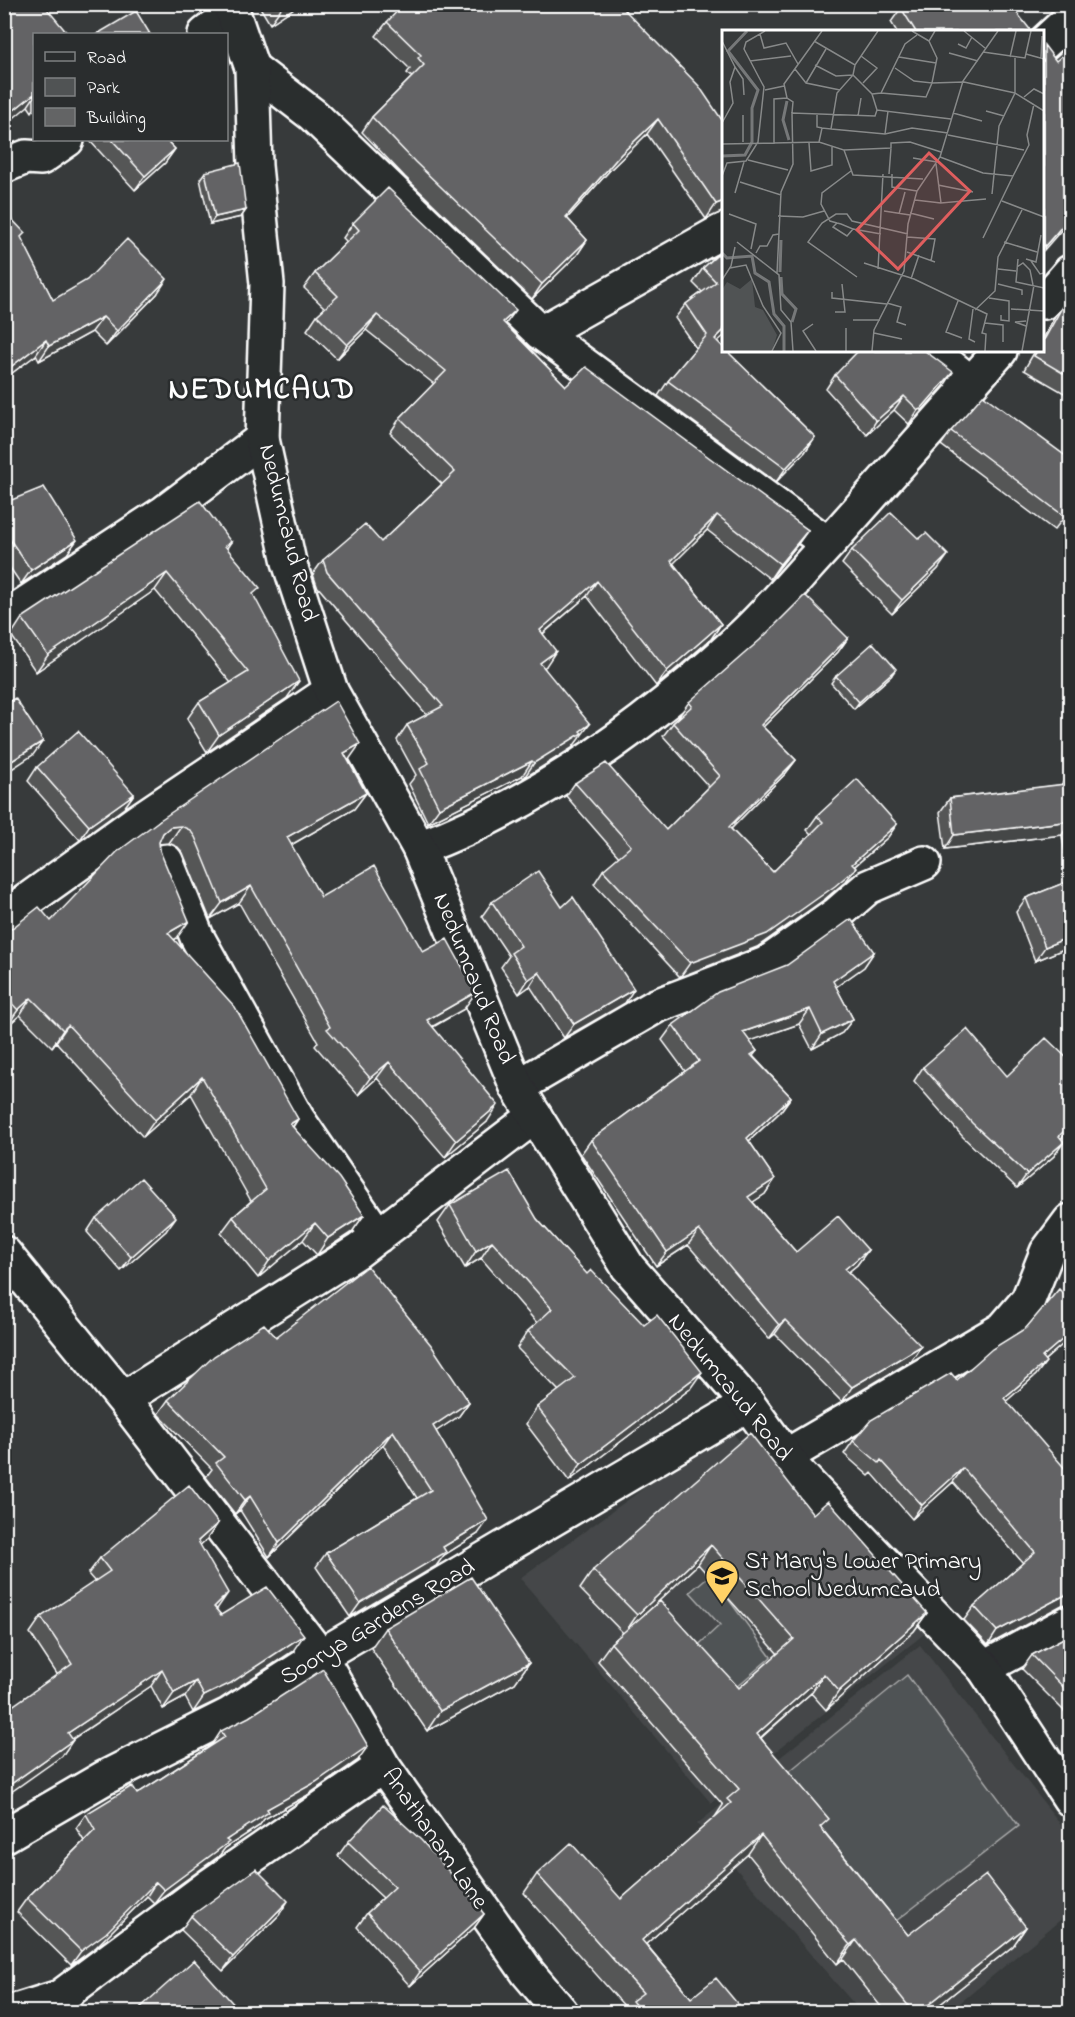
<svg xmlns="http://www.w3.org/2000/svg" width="1075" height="2017" font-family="'Indie Flower',sans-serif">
<rect width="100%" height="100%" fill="#373a3b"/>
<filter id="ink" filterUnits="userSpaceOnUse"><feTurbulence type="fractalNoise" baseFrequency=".0167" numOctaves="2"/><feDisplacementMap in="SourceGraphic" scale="12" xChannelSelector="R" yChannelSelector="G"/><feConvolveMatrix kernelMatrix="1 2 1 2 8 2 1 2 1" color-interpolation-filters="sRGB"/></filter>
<g filter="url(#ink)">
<path fill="#444748" d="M 727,1428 L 928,1631 L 711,1803 L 520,1578 Z
M 920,1645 L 1070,1836 L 1070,1912 L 949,2012 L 861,2012 L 697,1824 Z"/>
<path fill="#505354" stroke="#a8a9aa" stroke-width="1.5" d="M 788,1508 L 804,1523 L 726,1596 L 771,1657 L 728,1694 L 691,1652 L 720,1625 L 690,1592 Z
M 907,1675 L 1019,1826 L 896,1921 L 781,1778 Z"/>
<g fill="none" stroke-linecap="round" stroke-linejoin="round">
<g stroke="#fff" stroke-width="38">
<path id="street" d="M 205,34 L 232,13
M 1044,43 L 1070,19
M 252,68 L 313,115 L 541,333 L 828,544 L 1000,351
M 4,166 L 26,157 L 41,158 L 67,140
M 1044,302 L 1070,272
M 541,333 L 724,230
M 931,351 L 971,383
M 4,618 L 165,512 L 262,439
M 419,848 C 538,804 645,726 738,640 C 770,611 798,576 828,544
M 166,861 L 197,937 L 297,1118 L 378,1236
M 4,917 L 138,821 L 331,691
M 517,1087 L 656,1006 L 766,964 L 837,914 L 868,887 L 924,863
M 4,1253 L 123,1399 L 320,1656 L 383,1766 L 528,1973 L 561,2012
M 123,1399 L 358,1251 L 535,1116
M 786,1456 L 1003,1329 L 1028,1300 L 1047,1252 L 1070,1221
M 984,1668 L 1070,1622
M 4,1836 L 104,1778 L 229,1715 L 320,1656 L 748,1404
M 12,2012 L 60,1997 L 212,1884 L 383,1766"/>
</g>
<g stroke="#fff" stroke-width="38">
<path id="secondary" d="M 230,4 L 252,68 L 255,166 L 267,284 L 262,439 L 289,562 L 331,691 L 419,848 L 517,1087 L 628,1267 L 748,1404 L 798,1473 L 984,1668 L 1070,1799"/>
</g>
<use href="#street" stroke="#2a2d2e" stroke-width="33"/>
<use href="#secondary" stroke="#2a2d2e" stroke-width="33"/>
</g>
<path fill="#555657" stroke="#fff" stroke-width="1.5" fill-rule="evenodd" d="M 258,4 L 300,4 L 270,24 Z
M 619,4 L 724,211 L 706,219 L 647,134 L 611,169 L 567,218 L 587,240 L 577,255 L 532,299 L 405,177 L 362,132 L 372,117 L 412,77 L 407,73 L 410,69 L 376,36 L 387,22 Z
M 901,8 L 1032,32 L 897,32 L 891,22 Z
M 34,34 L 34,109 L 32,112 L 28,106 Z
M 89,140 L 166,140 L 175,149 L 165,163 L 135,190 Z
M 205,172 L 246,210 L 241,217 L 210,224 L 200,179 Z
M 4,211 L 21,238 L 53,300 L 157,294 L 106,346 L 92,332 L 39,361 L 36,355 L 4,379 Z
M 353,223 L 506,324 L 566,386 L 808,530 L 797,545 L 770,579 L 707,530 L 673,563 L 721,624 L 711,639 L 656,686 L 587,596 L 543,634 L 546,666 L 544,667 L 579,738 L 572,748 L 524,778 L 522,776 L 428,823 L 409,784 L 416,775 L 397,740 L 407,725 L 427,715 L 317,586 L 313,574 L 323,560 L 381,542 L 442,484 L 390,433 L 400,418 L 434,384 L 366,330 L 337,359 L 307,330 L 317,315 L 325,308 L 304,288 L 315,273 L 347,242 L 343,238 Z
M 724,249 L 717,342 L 815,437 L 805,452 L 776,482 L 658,396 L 668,381 L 696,348 L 675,318 L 686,304 L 702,292 L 693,283 L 703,268 Z
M 1071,296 L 1071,397 L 1024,370 L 1035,351 L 1044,351 L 1044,337 L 1055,316 Z
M 835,375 L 944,386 L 911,423 L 909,424 L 894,410 L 867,435 L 826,389 Z
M 951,431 L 1071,460 L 1071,509 L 1054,530 L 941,445 Z
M 4,503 L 67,554 L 21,584 L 4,559 Z
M 231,542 L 227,548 L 254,596 L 287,698 L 207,752 L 187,719 L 199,702 L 231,683 L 155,590 L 36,672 L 11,635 L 22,618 Z
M 852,550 L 938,569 L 892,614 L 842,564 Z
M 848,638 L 838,652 L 763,727 L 796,760 L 786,773 L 731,829 L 773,872 L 811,834 L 807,830 L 817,816 L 897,824 L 888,837 L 854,867 L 846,881 L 825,899 L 757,947 L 680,977 L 594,884 L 603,870 L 619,857 L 566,796 L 575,783 L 666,830 L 709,787 L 663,736 L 673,723 L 680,716 L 679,716 L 689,702 Z
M 836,676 L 891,676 L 854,709 L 831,683 Z
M 348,761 L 366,793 L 354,809 L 291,845 L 321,897 L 423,952 L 464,1009 L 433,1027 L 487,1122 L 445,1157 L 377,1078 L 358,1095 L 315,1046 L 318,1042 L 239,903 L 210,919 L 183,853 L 178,847 L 169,843 L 159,844 L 177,938 L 174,940 L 298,1119 L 293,1127 L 364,1215 L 352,1232 L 317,1255 L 303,1240 L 258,1278 L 221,1233 L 233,1217 L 251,1201 L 191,1094 L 143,1137 L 56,1042 L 52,1047 L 20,1015 L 6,1027 L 4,1025 L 4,922 L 11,929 L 51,921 L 160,820 Z
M 37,767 L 134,794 L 124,808 L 80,840 L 28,781 Z
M 1071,778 L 1071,852 L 1065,853 L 1062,835 L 945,849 L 940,812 L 950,798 L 1061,785 L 1065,780 Z
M 1071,880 L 1071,946 L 1035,961 L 1016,912 L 1026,898 Z
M 492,902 L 625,1003 L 564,1038 L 530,986 L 519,994 L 501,967 L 509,956 L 482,916 Z
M 874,952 L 864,967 L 836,987 L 853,1019 L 842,1033 L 812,1049 L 799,1024 L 749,1041 L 757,1051 L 753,1056 L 791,1097 L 780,1112 L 749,1141 L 775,1179 L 765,1194 L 753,1202 L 796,1252 L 868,1250 L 857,1265 L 848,1272 L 911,1361 L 842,1402 L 775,1334 L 769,1339 L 688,1245 L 656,1266 L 581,1154 L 591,1140 L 685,1071 L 662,1040 L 673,1025 Z
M 1071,1062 L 1071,1129 L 1061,1138 L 1054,1156 L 1017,1188 L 963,1137 L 914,1081 L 923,1067 L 1007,1076 Z
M 450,1205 L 537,1219 L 690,1389 L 569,1481 L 526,1424 L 537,1407 L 559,1391 L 517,1348 L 528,1331 L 537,1323 L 481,1258 L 465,1268 L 438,1222 Z
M 96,1218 L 166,1231 L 121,1271 L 87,1232 Z
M 1071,1302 L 1071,1337 L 1045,1360 L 1036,1375 L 1006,1401 L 1062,1605 L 988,1645 L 964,1620 L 974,1606 L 1023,1563 L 953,1482 L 912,1519 L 872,1473 L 869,1476 L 844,1454 L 853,1441 L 957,1380 Z
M 276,1337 L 469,1402 L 459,1416 L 436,1431 L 478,1534 L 444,1555 L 436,1566 L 350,1617 L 316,1567 L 326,1553 L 417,1498 L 383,1445 L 269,1557 L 240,1510 L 235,1514 L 206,1477 L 212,1469 L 158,1414 L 168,1400 Z
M 813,1514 L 927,1613 L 914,1631 L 826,1710 L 811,1693 L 761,1738 L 822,1829 L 908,1935 L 1026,1927 L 1013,1946 L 929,2013 L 886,2013 L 843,1959 L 837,1964 L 748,1854 L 646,1944 L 691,1998 L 741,2008 L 738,2013 L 625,2013 L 627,2009 L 524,1893 L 537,1874 L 621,1899 L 715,1817 L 723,1805 L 598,1661 L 611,1643 L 623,1633 L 580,1589 L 593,1570 ZM 698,1564 L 778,1654 L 739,1688 L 648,1611 Z
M 218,1523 L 207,1539 L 200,1545 L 216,1609 L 221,1615 L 293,1651 L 220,1699 L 193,1712 L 185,1697 L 163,1709 L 151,1686 L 73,1739 L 62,1756 L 57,1674 L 30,1633 L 41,1617 L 95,1582 L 88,1574 L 100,1558 Z
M 385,1628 L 529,1663 L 515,1683 L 427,1731 L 371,1648 Z
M 1071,1634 L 1071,1718 L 1022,1669 L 1032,1655 Z
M 221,1731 L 358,1760 L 306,1796 L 264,1819 L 259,1826 L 225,1848 L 219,1856 L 154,1903 L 147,1896 L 96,1947 L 71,1965 L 17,1912 L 27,1898 L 84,1841 L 76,1828 L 86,1814 L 137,1794 L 212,1745 Z
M 348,1842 L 484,1914 L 474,1928 L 410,1986 L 357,1927 L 367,1913 L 383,1898 L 338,1856 Z
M 279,1915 L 223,1971 L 181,1930 L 191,1916 Z
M 141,2007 L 234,2013 L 138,2013 Z"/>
<path fill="#454647" stroke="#fff" stroke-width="1.5" d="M 286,4 L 300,4 L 270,24 L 282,7 Z
M 34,94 L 34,97 L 28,106 L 4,126 L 4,118 Z
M 658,119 L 647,134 L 611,169 L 556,231 L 566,217 L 621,154 Z
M 175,149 L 165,163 L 135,190 L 145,176 Z
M 724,201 L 724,211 L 706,219 L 716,204 Z
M 246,210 L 241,217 L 210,224 L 215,217 Z
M 1071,216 L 1071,219 L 1044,250 L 1044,247 Z
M 587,240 L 577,255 L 532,299 L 542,284 Z
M 167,279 L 157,294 L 106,346 L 117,331 Z
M 516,310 L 505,325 L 503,322 Z
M 377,315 L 366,330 L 337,359 L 347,345 Z
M 103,317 L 92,332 L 39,361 L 49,346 Z
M 724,330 L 724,336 L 704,353 L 715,339 Z
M 46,340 L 36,355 L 4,379 L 4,372 Z
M 953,372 L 944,386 L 911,423 L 909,424 L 918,410 Z
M 904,396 L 894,410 L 867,435 L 876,421 Z
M 815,437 L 805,452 L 776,482 L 786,468 Z
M 717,515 L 707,530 L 661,576 L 671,561 Z
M 808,530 L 797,545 L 770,579 L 780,564 Z
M 77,540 L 67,554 L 21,584 L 31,570 Z
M 948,555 L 938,569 L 892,614 L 902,600 Z
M 167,573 L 155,590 L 36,672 L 48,655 Z
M 597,581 L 587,596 L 529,645 L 540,630 Z
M 721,624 L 711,639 L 656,686 L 667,671 Z
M 848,638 L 838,652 L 752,738 L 761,725 Z
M 556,651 L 546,666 L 530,678 L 540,663 Z
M 896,669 L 891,676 L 854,709 L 859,702 Z
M 299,681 L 287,698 L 207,752 L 219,735 Z
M 590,724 L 572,748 L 524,778 L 534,763 L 580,731 Z
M 43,741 L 33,755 L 4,774 L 4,766 Z
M 360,744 L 348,761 L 344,753 Z
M 796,760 L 786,773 L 719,841 L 729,827 Z
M 532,761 L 522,776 L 428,823 L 439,808 Z
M 366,793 L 354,809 L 275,854 L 287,837 Z
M 134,794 L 124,808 L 80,840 L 89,826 Z
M 1071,821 L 1062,835 L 945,849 L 954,835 Z
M 897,824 L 888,837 L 842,877 L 852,864 Z
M 181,826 L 169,843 L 158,844 L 163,833 L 170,827 Z
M 1071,845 L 1071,852 L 1065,853 Z
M 856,868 L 846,881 L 825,899 L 757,947 L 680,977 L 690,963 Z
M 251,886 L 239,903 L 210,919 L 222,903 Z
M 189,921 L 177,938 L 156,950 L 168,933 Z
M 1071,936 L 1071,946 L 1035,961 L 1045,947 Z
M 874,952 L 864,967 L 823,996 L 833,981 Z
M 539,972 L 530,986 L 519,994 L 528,980 Z
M 634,989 L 625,1003 L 564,1038 L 574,1024 Z
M 476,992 L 464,1009 L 415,1036 L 427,1020 Z
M 31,998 L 20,1015 L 6,1027 L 18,1010 Z
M 810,1009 L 799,1024 L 733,1047 L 743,1032 Z
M 853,1019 L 842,1033 L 812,1049 L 822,1034 Z
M 68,1025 L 56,1042 L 52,1047 L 63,1030 Z
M 389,1062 L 377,1078 L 358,1095 L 370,1078 Z
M 202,1077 L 191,1094 L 143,1137 L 155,1120 Z
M 791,1097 L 780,1112 L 737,1152 L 747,1138 Z
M 498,1105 L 487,1122 L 445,1157 L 456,1141 Z
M 298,1119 L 286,1136 L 290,1124 Z
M 1071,1124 L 1071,1129 L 1049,1150 L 1059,1136 Z
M 1064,1142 L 1054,1156 L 1017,1188 L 1027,1174 Z
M 775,1179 L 765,1194 L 738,1212 L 748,1197 Z
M 364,1215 L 352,1232 L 317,1255 L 328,1238 Z
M 176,1217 L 166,1231 L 121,1271 L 131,1257 Z
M 315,1223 L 303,1240 L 258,1278 L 269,1261 Z
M 699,1230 L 688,1245 L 656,1266 L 667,1252 Z
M 492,1241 L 481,1258 L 465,1268 L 476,1251 Z
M 868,1250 L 857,1265 L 834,1284 L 845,1269 Z
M 785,1320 L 775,1334 L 769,1339 L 779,1325 Z
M 1071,1332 L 1071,1337 L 1032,1371 L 1042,1357 Z
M 921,1346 L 911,1361 L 842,1402 L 852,1387 Z
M 1046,1362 L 1036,1375 L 994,1412 L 1004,1398 Z
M 702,1372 L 690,1389 L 569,1481 L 581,1464 Z
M 469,1402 L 459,1416 L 423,1440 L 433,1426 Z
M 393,1431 L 383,1445 L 269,1557 L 279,1543 Z
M 963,1468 L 953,1482 L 912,1519 L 922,1505 Z
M 250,1496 L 240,1510 L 235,1514 L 245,1500 Z
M 488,1520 L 478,1534 L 444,1555 L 436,1566 L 350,1617 L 360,1603 L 443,1547 Z
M 218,1523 L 207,1539 L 187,1557 L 198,1541 Z
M 711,1545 L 698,1564 L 624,1634 L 637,1615 Z
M 1071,1592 L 1071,1603 L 1062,1605 L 988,1645 L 997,1631 Z
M 228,1593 L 217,1609 L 214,1607 Z
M 927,1613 L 914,1631 L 826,1710 L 839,1691 Z
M 304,1635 L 293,1651 L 220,1699 L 193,1712 L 204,1696 Z
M 529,1663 L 515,1683 L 427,1731 L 440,1711 Z
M 162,1670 L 151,1686 L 57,1749 L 68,1733 Z
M 824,1674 L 811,1693 L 744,1752 L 757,1734 Z
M 196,1681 L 185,1697 L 163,1709 L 174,1693 Z
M 73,1740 L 62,1756 L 4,1797 L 4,1789 Z
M 368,1746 L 358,1760 L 306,1796 L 264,1819 L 259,1826 L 225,1848 L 219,1856 L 154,1903 L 164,1890 L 226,1840 L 267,1809 Z
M 761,1835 L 748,1854 L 629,1959 L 642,1940 Z
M 156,1882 L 147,1896 L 96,1947 L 71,1965 L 81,1951 Z
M 288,1901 L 279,1915 L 223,1971 L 233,1957 Z
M 484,1914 L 474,1928 L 410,1986 L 420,1972 Z
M 1026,1927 L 1013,1946 L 929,2013 L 918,2013 Z
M 856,1940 L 843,1959 L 837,1964 L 850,1945 Z"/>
<path fill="#636465" stroke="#fff" stroke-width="1.5" d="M 4,4 L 43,4 L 68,34 L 34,34 L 34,94 L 4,118 Z
M 404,4 L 619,4 L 699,86 L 724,123 L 724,201 L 716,204 L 658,119 L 621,154 L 566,217 L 587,240 L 542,284 L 415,162 L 372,117 L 424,65 L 418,58 L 421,55 L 387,22 Z
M 907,4 L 1010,4 L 1032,32 L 916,32 L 901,8 Z
M 136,11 L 150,34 L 97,34 Z
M 1044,45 L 1056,61 L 1071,48 L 1071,216 L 1044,247 Z
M 112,140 L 166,140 L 175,149 L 145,176 Z
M 240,163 L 246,210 L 215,217 L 205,172 Z
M 388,188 L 516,310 L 503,322 L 566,386 L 586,367 L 808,530 L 780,564 L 717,515 L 671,561 L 721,624 L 667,671 L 597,581 L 540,630 L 556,651 L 540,663 L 590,724 L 580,731 L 582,733 L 534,763 L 532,761 L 439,808 L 420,769 L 429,763 L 407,725 L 443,706 L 327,572 L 323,560 L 365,524 L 381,542 L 455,472 L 400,418 L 446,371 L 377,315 L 347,345 L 317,315 L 338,296 L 315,273 L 359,230 L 353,223 Z
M 4,211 L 25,233 L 21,237 L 53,300 L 87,280 L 127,239 L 167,279 L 117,331 L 103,317 L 49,346 L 46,340 L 4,372 Z
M 724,249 L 724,330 L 715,339 L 724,348 L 724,351 L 727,351 L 815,437 L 786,468 L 668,381 L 707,335 L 686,304 L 716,282 L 703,268 Z
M 1071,296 L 1071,378 L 1034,356 L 1037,351 L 1044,351 L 1044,340 L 1065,302 Z
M 858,351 L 925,351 L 953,372 L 921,409 L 918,410 L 904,396 L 876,421 L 835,375 Z
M 983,395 L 1071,460 L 1071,508 L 1064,516 L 951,431 Z
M 44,487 L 77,540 L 31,570 L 4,531 L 4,503 Z
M 200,501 L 231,542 L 225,546 L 260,588 L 253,594 L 299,681 L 219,735 L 199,702 L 248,672 L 167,573 L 48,655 L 22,618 Z
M 891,512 L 919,539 L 926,533 L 948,555 L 902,600 L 852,550 Z
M 805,595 L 848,638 L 761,725 L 796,760 L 729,827 L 773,872 L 823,822 L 817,816 L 857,779 L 897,824 L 852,864 L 856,868 L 835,886 L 767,934 L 690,963 L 603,870 L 631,846 L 575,783 L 606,763 L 666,830 L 720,776 L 673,723 L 692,706 L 689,702 L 760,640 Z
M 873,643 L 896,669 L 859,702 L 836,676 Z
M 15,698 L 43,741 L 4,766 L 4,705 Z
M 336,701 L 360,744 L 344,753 L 366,793 L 287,837 L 321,897 L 374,866 L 423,952 L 447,939 L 476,992 L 427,1020 L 498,1105 L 456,1141 L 389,1062 L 370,1078 L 327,1029 L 330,1027 L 251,886 L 222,903 L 195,837 L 190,830 L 181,826 L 170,827 L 163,833 L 159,842 L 160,851 L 189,921 L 168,933 L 235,1007 L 298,1119 L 290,1124 L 339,1178 L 364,1215 L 328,1238 L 315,1223 L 269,1261 L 233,1217 L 266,1189 L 202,1077 L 155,1120 L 68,1025 L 63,1030 L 31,998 L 18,1010 L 4,995 L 4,922 L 11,929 L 39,907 L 51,921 L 117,852 L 160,820 Z
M 78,731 L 134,794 L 89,826 L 37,767 Z
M 1071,778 L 1071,821 L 954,835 L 950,798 L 1065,784 L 1065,780 Z
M 538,871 L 562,907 L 573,897 L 634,989 L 574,1024 L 539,972 L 528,980 L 511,953 L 521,946 L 492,902 Z
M 1071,880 L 1071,936 L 1045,947 L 1026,898 Z
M 851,919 L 874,952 L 833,981 L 853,1019 L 822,1034 L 810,1009 L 743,1032 L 757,1051 L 751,1055 L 791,1097 L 747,1138 L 775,1179 L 748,1197 L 796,1252 L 838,1216 L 868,1250 L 845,1269 L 921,1346 L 852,1387 L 785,1320 L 779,1325 L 699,1230 L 667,1252 L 591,1140 L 699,1061 L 673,1025 L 718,992 L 787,965 Z
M 967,1029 L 1007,1076 L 1046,1038 L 1071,1062 L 1071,1124 L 1059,1136 L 1064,1142 L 1027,1174 L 972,1123 L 923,1067 Z
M 509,1171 L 537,1219 L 587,1274 L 591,1270 L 644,1325 L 657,1315 L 702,1372 L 581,1464 L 537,1407 L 575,1378 L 528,1331 L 552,1309 L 492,1241 L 476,1251 L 450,1205 Z
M 141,1178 L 176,1217 L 131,1257 L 96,1218 Z
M 367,1266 L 431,1345 L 469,1402 L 433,1426 L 488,1520 L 443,1547 L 446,1552 L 360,1603 L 326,1553 L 431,1490 L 393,1431 L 279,1543 L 250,1496 L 245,1500 L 216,1463 L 224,1457 L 168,1400 L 214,1356 L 264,1324 L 276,1337 Z
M 1059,1289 L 1071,1302 L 1071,1332 L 1042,1357 L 1046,1362 L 1004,1398 L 1068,1472 L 1071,1470 L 1071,1592 L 997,1631 L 974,1606 L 1035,1552 L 963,1468 L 922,1505 L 881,1460 L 879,1463 L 853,1441 L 871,1420 L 951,1373 L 957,1380 L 992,1349 L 1026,1328 Z
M 750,1433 L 813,1514 L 828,1501 L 927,1613 L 839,1691 L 824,1674 L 757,1734 L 829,1819 L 820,1827 L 908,1935 L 986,1875 L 1026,1927 L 918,2013 L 914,2013 L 856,1940 L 850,1945 L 761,1835 L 642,1940 L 691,1998 L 716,1978 L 741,2008 L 735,2013 L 642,2013 L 632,2001 L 643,1993 L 537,1874 L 571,1843 L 621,1899 L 731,1803 L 727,1799 L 739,1789 L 611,1643 L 660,1601 L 739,1688 L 794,1639 L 711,1545 L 637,1615 L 593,1570 Z
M 189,1485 L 218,1523 L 198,1541 L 228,1593 L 214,1607 L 221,1615 L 267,1587 L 304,1635 L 231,1683 L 204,1696 L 196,1681 L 174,1693 L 162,1670 L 68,1733 L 73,1740 L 4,1789 L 4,1712 L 72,1664 L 41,1617 L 110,1571 L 100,1558 Z
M 471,1577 L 529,1663 L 440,1711 L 385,1628 Z
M 1071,1634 L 1071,1695 L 1032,1655 Z
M 323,1669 L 368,1746 L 316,1782 L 267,1809 L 269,1812 L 226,1840 L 229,1842 L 164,1890 L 156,1882 L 106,1933 L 81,1951 L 27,1898 L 95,1830 L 86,1814 L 132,1786 L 137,1794 L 225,1737 L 221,1731 L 249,1717 Z
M 383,1805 L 421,1840 L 469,1894 L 484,1914 L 420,1972 L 367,1913 L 395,1887 L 348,1842 Z
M 256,1869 L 288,1901 L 233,1957 L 191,1916 Z
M 194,1960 L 237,2008 L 232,2013 L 146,2013 L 141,2007 Z"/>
</g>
<defs>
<g id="school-pin" transform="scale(1.725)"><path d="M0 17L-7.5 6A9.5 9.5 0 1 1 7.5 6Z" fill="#ffd166" stroke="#2a2d2e"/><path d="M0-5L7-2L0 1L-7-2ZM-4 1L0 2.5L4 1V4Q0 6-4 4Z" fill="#111"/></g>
</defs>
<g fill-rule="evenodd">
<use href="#school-pin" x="722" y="1576"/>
</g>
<g text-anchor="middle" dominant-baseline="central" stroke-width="5" stroke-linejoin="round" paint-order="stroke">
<g font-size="24" fill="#fff" stroke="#2a2d2e">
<text transform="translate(287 533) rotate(76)">Nedumcaud Road</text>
<text transform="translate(473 979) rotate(68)">Nedumcaud Road</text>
<text transform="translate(729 1388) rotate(51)">Nedumcaud Road</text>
<text transform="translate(378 1623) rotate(-31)">Soorya Gardens Road</text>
<text transform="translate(434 1839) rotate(55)">Anathanam Lane</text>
</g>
<g font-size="24" fill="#fff" stroke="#2a2d2e" text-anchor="start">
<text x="745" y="1562">St Mary's Lower Primary<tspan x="745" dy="28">School Nedumcaud</tspan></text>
</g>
<g font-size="30" font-weight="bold" letter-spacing="1.5" fill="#fff" stroke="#2a2d2e">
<text x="262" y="391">NEDUMCAUD</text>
</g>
</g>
<g transform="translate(722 30)">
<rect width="322" height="322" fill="#373a3b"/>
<path d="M 30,249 L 33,277 L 41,280 L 55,305 L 50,321 L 0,321 L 0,260 L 5,252 L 18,259 Z" fill="#505354"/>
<path fill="none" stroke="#767879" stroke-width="3" d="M 65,71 L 61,90 L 67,110M 0,126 L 23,125 L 30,112 L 30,78 L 36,60 L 6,21 L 25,1M 0,223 L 5,228 L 30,226 L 33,243 L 47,252 L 52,284 L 62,296 L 62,321M 58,242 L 59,210M 59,247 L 60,264 L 74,279 L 70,292"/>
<path fill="none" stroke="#878989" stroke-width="1.5" d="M 190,1 L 207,11M 242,1 L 263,18M 38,4 L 42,18 L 64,13 L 76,34M 0,11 L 13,37 L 8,52 L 11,73 L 0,93M 92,11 L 133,35 L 156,1M 236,14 L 244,18 L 250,7M 261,22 L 303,28 L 309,1M 227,23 L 256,31M 304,24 L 322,29M 139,26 L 155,38 L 141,53M 177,27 L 214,33M 288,27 L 294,1M 319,28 L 320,6M 28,31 L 69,26M 93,35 L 114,46 L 131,45 L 150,64 L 155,80M 13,37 L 21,49 L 22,65M 173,38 L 192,51 L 210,53 L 215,28 L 207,11 L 213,1M 73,39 L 84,53 L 118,60M 84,53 L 104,19M 43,60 L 62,56M 159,63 L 204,67 L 210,53 L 242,52 L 293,63 L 322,81M 150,64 L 159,63 L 183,14 L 195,5M 302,67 L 312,59 L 322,64M 264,81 L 282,86M 70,83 L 71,72 L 65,68 L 62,54 L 100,1M 231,83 L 260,91M 95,84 L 95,97 L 100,98M 136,86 L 139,68M 109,99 L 163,104 L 190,98 L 226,103M 163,104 L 166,81M 226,105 L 302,120M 21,112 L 21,85M 97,112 L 100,98 L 109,99 L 115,63 L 131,45 L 133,35M 87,113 L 89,141 L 110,135 L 110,116M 0,114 L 97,112 L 122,120 L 131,145 L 201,149M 52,114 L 52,69 L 65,68M 122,120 L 169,118 L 169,113 L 188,112 L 219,122M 218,127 L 261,143 L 291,146 L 307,115 L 305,105 L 312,74M 191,128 L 215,132M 26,130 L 66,140M 214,134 L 219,173 L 264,169M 167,144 L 169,118M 170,144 L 170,157 L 195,161M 0,146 L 5,133 L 24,131 L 36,112 L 42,57 L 22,19 L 24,12 L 43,1M 18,152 L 59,165M 216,155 L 251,162M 13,163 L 22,132M 270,164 L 277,96 L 293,63 L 293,28M 193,170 L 219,173M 280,171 L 322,187M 162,181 L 188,185M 188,183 L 212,189M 7,184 L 34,194 L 29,219M 177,184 L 183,162M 56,186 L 81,187 L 102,181M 115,193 L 111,197 L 125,206 L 131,199 L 119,194 L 115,193 L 108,191 L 99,174 L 100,163 L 129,141M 131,199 L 159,204M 185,207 L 213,209 L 209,231M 261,208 L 291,146M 15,212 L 57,245 L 59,280 L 69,292 L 71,321M 282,212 L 315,222M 185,222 L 213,232M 34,223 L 38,216 L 45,216 L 51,205 L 57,204M 296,229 L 294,252 L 322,258M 304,229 L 314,232 L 319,205M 309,231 L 318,244 L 322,243M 142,233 L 192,249 L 265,284 L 260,303 L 264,304 L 263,321M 295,237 L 301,233 L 308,240 L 311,255M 8,238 L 24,235 L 41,276 L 59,303 L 50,321M 156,239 L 161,144M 276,239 L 294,241M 55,243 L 59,162 L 71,134 L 70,83 L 153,86 L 155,80 L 229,89M 135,247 L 86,212 L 100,193 L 114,184 L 125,184 L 130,191 L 186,204M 189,249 L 197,225M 0,250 L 9,236 L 13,217M 276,254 L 300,260 L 300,265M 110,262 L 110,268 L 165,274M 267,268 L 287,271 L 287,291 L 279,290 L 279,285M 236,271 L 224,302 L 240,308M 165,273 L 179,277 L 175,292 L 184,295M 251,279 L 247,309 L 253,312M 289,279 L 322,281M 253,280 L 273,261 L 276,227 L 300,180M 113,282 L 123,282 L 120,254M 131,290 L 158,290M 263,293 L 281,295 L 281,312M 91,294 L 81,301 L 94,321M 304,296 L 293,292 L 304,291M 124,298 L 124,321M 152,303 L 180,309M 150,321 L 152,300 L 182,241 L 186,194 L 195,161 L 218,127 L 241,51 L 276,1M 300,321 L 312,255"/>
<path fill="#e05e5e" fill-opacity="0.15" stroke="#e05e5e" stroke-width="3" d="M 207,123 L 248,161 L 176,239 L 135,200 Z"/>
<rect width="322" height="322" fill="none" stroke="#fff" stroke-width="3"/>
</g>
<rect width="1075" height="2017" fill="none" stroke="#2a2d2e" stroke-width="24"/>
<rect x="12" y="12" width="1051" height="1993" fill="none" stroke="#fff" stroke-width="2" filter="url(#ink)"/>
<rect x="33" y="33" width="195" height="108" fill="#2a2d2e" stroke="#7f8182" stroke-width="1.5"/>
<rect x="45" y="52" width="30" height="9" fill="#2a2d2e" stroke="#7f8182" stroke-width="1.5"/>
<text x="87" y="63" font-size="18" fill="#ffffff">Road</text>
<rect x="45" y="78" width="30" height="18" fill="#505354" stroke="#7f8182" stroke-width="1.5"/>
<text x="87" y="93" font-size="18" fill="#ffffff">Park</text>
<rect x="45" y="108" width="30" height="18" fill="#636465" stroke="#7f8182" stroke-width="1.5"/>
<text x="87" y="123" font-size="18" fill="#ffffff">Building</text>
</svg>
